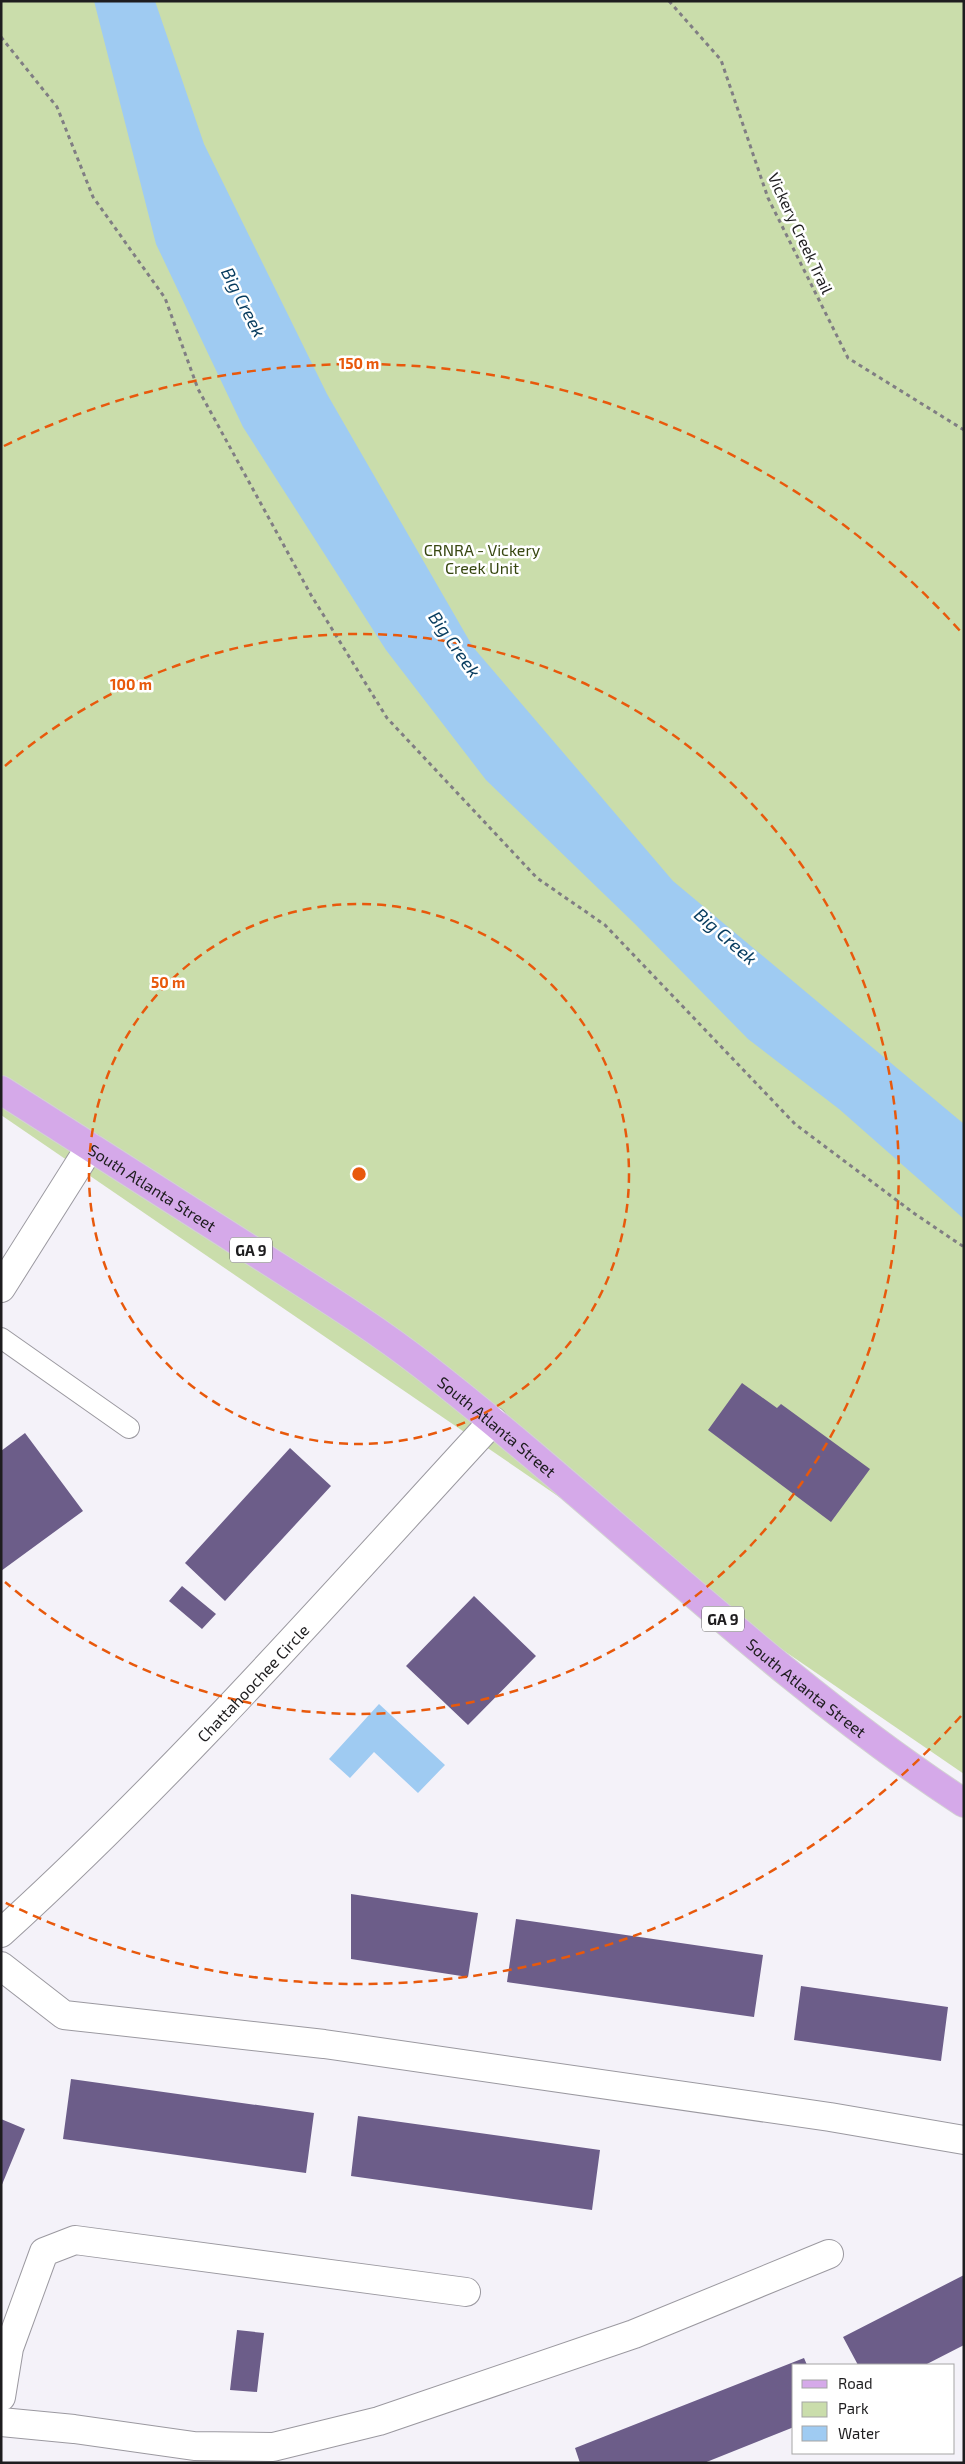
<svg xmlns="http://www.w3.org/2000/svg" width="965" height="2464" font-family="'Exo 2',sans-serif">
<rect width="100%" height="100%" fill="#f4f2f9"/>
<path fill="#caddab" d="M 1,1 L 964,1 L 964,1774 L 1,1115 Z"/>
<path fill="#9fcbf2" d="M 94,1 L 155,1 L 204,144 L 327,394 L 473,647 L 673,881 L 964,1124 L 964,1219 L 839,1109 L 748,1039 L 635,924 L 486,780 L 386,650 L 243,427 L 156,244 Z
M 379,1704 L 445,1765 L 418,1793 L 374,1752 L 350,1778 L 329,1759 Z"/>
<path fill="#6c5d89" d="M 742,1383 L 777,1408 L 781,1404 L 870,1469 L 831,1522 L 708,1430 Z
M 25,1433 L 83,1511 L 1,1571 L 1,1451 Z
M 290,1448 L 331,1486 L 225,1601 L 185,1563 Z
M 182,1586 L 216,1614 L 202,1629 L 169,1601 Z
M 474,1596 L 536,1656 L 468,1725 L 406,1666 Z
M 351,1894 L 478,1913 L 468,1977 L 351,1959 Z
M 516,1919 L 763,1955 L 754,2017 L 507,1982 Z
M 801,1986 L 948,2007 L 941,2061 L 794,2040 Z
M 71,2079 L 314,2113 L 306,2173 L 63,2139 Z
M 358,2116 L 600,2150 L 592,2210 L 351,2176 Z
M 1,2119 L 25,2129 L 1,2187 Z
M 964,2275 L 964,2345 L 925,2365 L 858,2365 L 843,2337 Z
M 237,2330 L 264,2333 L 257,2392 L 230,2390 Z
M 804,2358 L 807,2365 L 794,2365 L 794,2427 L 704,2463 L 580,2463 L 575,2448 Z"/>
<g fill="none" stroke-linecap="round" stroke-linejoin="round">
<g stroke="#9b99a0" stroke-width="22">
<path id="service" d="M 1,1338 L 129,1428"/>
</g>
<g stroke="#9b99a0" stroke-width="30">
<g id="minor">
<path d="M 1,1288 L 90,1147"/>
<path id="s1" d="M 1,1933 C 176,1774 333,1595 493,1421"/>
<path d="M 1,1966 L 64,2015 L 324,2044 L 830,2117 L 964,2140"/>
<path d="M 1,2397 L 9,2348 L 44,2252 L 75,2240 L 466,2292"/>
<path d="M 1,2422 L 74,2429 L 194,2446 L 273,2447 L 379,2421 L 634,2334 L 829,2254"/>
</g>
</g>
<g stroke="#d2d2d2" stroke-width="30">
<g id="primary">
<path id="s2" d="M 1,1090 C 84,1143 167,1196 250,1249 C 309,1287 370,1324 425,1367 C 607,1509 770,1676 964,1803"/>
</g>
</g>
<path stroke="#807e83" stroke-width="3" stroke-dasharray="4 4" stroke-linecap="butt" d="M 669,1 L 721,60 L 768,198 L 848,358 L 964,430
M 1,37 L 57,107 L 93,197 L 165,298 L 198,389 L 311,595 L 387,718 L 537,878 L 605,925 L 795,1124 L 915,1214 L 964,1247"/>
<use href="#service" stroke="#fff" stroke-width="20"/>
<use href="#minor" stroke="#fff" stroke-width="28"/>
<use href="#primary" stroke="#d5a9e9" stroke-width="28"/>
</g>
<g fill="none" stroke="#e8590c" stroke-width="2.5" stroke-dasharray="9 6">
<circle cx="359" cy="1174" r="270"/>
<path d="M5 766A540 540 0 1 1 5 1582"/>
<path d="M961 1716A810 810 0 0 1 4 1902M4 446A810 810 0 0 1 961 632"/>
</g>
<g text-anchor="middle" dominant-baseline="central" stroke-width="5" stroke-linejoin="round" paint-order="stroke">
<g fill="#fff" stroke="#626162" stroke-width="1">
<rect x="230" y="1237.5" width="42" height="25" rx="4"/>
<rect x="702" y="1606.5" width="42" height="25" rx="4"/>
</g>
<g font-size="15" font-weight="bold" fill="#1e1d1f">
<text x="251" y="1250">GA 9</text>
<text x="723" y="1619">GA 9</text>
</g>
<g font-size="16" fill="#1e1d1f" stroke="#fff">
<text transform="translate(801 233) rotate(65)">Vickery Creek Trail</text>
<text stroke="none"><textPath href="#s2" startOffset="180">South Atlanta Street</textPath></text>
<text stroke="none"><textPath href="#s2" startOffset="600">South Atlanta Street</textPath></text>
<text stroke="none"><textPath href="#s1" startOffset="355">Chattahoochee Circle</textPath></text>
<text stroke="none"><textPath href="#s2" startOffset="1005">South Atlanta Street</textPath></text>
</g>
<g font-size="16" fill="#374710" stroke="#fff">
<text x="482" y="549">CRNRA - Vickery<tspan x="482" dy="18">Creek Unit</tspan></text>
</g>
<g font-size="18" font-style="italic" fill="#073c5f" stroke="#fff">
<text transform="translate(244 302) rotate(63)">Big Creek</text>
<text transform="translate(455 644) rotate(55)">Big Creek</text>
<text transform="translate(726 936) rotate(41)">Big Creek</text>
</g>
</g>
<circle cx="359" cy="1174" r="8" fill="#e8590c" stroke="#fff" stroke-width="2.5"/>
<g font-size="15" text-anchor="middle" font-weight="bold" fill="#e8590c" stroke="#fff" stroke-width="5" stroke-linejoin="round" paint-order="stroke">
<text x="359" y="369">150 m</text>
<text x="131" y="690">100 m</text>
<text x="168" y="988">50 m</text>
</g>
<rect width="965" height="2464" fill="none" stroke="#1e1d1f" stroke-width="5"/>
<rect x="792" y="2364" width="162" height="90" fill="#ffffff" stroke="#a5a5a5"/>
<rect x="802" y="2380" width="25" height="8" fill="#d5a9e9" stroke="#a5a5a5"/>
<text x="838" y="2389" font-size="15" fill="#1e1d1f">Road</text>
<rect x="802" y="2402" width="25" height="15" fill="#caddab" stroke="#a5a5a5"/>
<text x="838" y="2414" font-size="15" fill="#1e1d1f">Park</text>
<rect x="802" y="2426" width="25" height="15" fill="#9fcbf2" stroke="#a5a5a5"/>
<text x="838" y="2439" font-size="15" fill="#1e1d1f">Water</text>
</svg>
